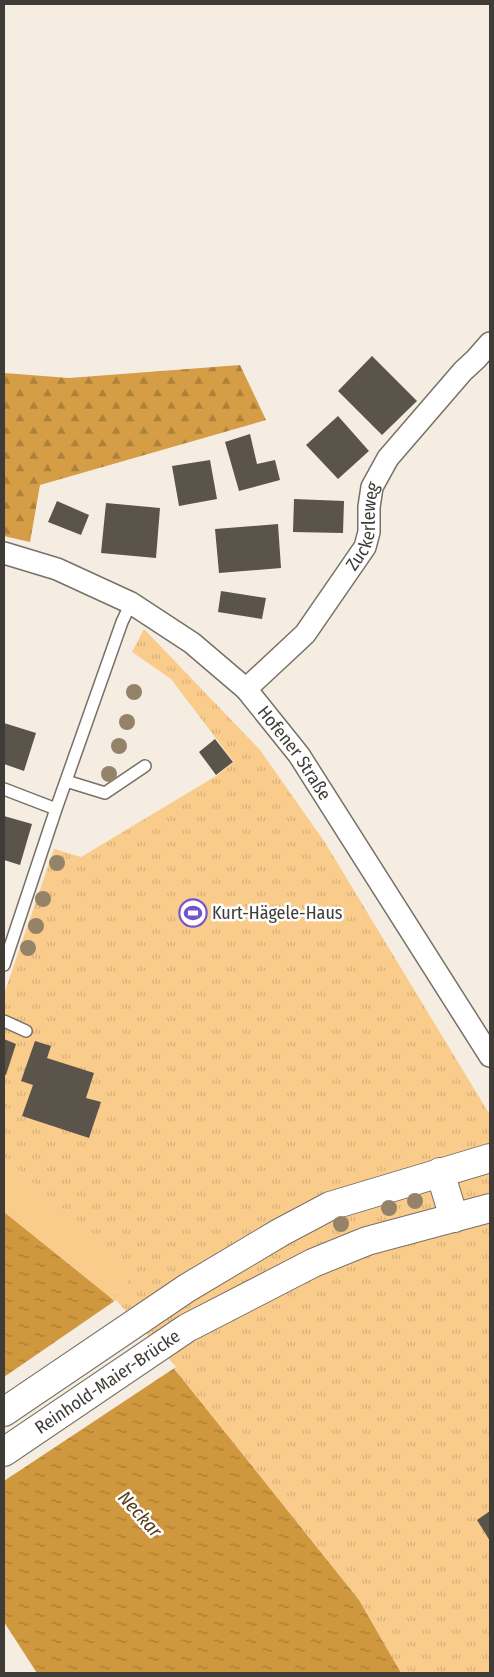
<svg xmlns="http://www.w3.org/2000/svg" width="494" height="1677" font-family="'Fira Sans Condensed',sans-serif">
<defs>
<pattern id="forest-firs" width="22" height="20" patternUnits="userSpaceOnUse" patternTransform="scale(1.25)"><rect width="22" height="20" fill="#d59d45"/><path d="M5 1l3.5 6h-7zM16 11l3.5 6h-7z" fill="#ae813a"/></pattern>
<pattern id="park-tufts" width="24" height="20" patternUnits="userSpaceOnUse" patternTransform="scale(1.25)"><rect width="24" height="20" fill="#facc8c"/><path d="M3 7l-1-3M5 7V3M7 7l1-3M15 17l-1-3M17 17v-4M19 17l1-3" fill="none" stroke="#d7b079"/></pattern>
<pattern id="water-ripples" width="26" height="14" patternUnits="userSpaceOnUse" patternTransform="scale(1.25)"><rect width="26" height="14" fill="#cf973e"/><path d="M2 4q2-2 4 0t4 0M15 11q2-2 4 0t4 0" fill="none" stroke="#a97c35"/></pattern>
</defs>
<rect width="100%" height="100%" fill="#f5ede1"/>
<path fill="#facc8c" d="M 4,1158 L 139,1272 L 111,1298 L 4,1212 Z"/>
<path fill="url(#forest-firs)" d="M 240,365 L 266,420 L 40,485 L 30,542 L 4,536 L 4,373 L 69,378 Z"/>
<path fill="url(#park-tufts)" d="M 144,629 L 260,750 L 324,841 L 490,1115 L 490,1673 L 401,1673 L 359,1600 L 180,1376 L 111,1298 L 138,1272 L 4,1158 L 4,994 L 54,849 L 81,857 L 216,776 L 234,762 L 171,679 L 132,652 Z"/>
<path fill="url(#water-ripples)" d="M 4,1212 L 111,1298 L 180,1376 L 359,1600 L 401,1673 L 37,1673 L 4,1622 Z"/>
<path fill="#f5ede1" d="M 116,1300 L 176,1367 L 4,1481 L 4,1377 Z"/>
<path fill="#5b544a" d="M 372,356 L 417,401 L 382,435 L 338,391 Z
M 338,416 L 369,451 L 338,479 L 306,445 Z
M 250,434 L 257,464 L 275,460 L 280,480 L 239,491 L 225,442 Z
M 210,460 L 217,499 L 179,506 L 172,466 Z
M 294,499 L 344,501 L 343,533 L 293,532 Z
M 57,501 L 89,515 L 81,535 L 48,522 Z
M 106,503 L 160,508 L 156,558 L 101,553 Z
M 278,524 L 281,568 L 219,573 L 215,529 Z
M 221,591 L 266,598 L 262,619 L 218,612 Z
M 4,723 L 36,733 L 24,771 L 4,764 Z
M 215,739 L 233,762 L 216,775 L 199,752 Z
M 4,816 L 32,824 L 20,865 L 4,860 Z
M 4,1039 L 16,1044 L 6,1075 L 4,1075 Z
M 35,1041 L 51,1046 L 47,1058 L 94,1073 L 86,1098 L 101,1102 L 89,1138 L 22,1116 L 33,1085 L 21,1081 Z
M 490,1511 L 490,1541 L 477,1520 Z"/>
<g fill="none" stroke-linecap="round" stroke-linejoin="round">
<g stroke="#777066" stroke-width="14">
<path id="service" d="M 66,781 L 105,793 L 145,766
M 4,789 L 56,809
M 4,965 L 56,809 L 122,622 L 131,603
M 4,1021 L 26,1031"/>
</g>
<g stroke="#777066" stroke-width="24">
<g id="minor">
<path id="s1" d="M 4,553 L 57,569 L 131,603 L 192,643 L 246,689 L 299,755 L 490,1056"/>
<path id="s2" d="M 246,689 L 305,634 L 365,547 L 369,532 L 369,507 L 372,487 L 388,458 L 463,371 L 476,359 L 490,343"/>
</g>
</g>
<g stroke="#777066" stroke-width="30">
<g id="secondary">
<path d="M 440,1172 L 454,1218"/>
<path d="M 4,1412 L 187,1288 L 281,1232 L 330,1206 L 490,1158"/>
<path id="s3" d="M 4,1452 L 187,1328 L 313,1263 L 367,1241 L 490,1208"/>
</g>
</g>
<use href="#service" stroke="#fff" stroke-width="11"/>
<use href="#minor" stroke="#fff" stroke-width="21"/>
<use href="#secondary" stroke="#fff" stroke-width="28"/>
</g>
<g fill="#948369">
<circle cx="134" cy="692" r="8"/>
<circle cx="127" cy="722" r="8"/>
<circle cx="119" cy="746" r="8"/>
<circle cx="109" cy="774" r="8"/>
<circle cx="57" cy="863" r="8"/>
<circle cx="43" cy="899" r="8"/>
<circle cx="36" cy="926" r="8"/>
<circle cx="28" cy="948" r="8"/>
<circle cx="415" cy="1201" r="8"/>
<circle cx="389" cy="1208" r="8"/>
<circle cx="341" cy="1224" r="8"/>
</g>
<defs>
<g id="stadium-ring" transform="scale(1.4375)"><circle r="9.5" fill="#fff" stroke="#7254cd" stroke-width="1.5"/><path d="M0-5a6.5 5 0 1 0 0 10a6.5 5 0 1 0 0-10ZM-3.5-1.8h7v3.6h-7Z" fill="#7254cd"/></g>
</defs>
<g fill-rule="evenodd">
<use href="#stadium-ring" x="193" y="913"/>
</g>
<g text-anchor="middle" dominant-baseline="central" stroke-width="5" stroke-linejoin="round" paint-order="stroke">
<g font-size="18" fill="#3f3c37" stroke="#fff">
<text stroke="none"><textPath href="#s2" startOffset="206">Zuckerleweg</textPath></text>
<text stroke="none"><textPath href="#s1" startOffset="361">Hofener Straße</textPath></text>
<text stroke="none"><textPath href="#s3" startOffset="125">Reinhold-Maier-Brücke</textPath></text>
</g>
<g font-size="18" fill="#3f3c37" stroke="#fff" text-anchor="start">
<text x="212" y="913">Kurt-Hägele-Haus</text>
</g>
<g font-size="19" font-style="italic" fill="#563e1a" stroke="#fff">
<text transform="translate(140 1514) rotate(48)">Neckar</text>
</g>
</g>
<rect width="494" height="1677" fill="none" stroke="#3f3c37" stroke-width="10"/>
</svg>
